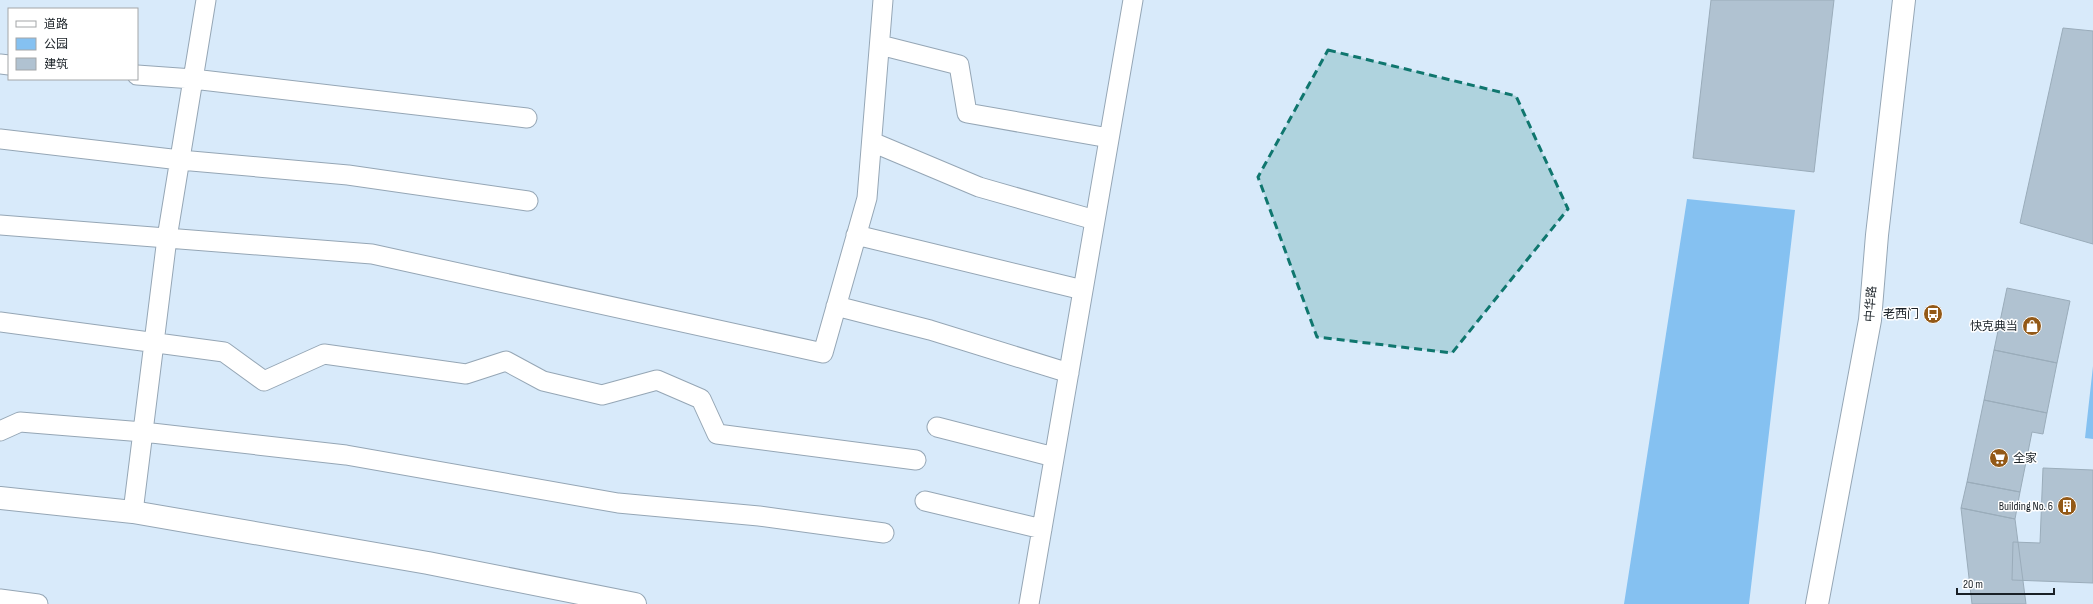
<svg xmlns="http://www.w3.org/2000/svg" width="2093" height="604" font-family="'Sofia Sans Condensed','Noto Sans SC',sans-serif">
<rect width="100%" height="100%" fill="#d8eafa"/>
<path fill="#85c1f1" d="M 1687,199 L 1795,210 L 1749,604 L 1624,604 Z
M 2093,366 L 2093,439 L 2085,438 Z"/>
<path fill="#b0c2d1" stroke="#9aacba" d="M 1711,0 L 1834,0 L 1814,172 L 1693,158 Z
M 2063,28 L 2093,31 L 2093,244 L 2020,223 Z
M 2007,288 L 2070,301 L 2057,363 L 1994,350 Z
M 1994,350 L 2057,363 L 2047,413 L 1984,400 Z
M 1984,400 L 2047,413 L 2043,434 L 2032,432 L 2020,492 L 1967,482 Z
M 2043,468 L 2093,470 L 2093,583 L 2012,580 L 2013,542 L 2040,543 Z
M 1967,482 L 2020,492 L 2015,519 L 1961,508 Z
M 1961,508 L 2015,519 L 2026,604 L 1972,604 Z"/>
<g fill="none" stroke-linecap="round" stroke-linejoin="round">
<g stroke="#95a6b5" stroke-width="21">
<path id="service" d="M 880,45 L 959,65 L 967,113 L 1109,138
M 0,64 L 9,65
M 137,75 L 193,79 L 527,118
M 0,139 L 180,160 L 348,175 L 528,201
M 872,142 L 979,187 L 1095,220
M 0,225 L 372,254 L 823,353 L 867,198 L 883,0
M 856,235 L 1083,290
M 836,306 L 930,330 L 1069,373
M 0,322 L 224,352 L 264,381 L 324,354 L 466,374 L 506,361 L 543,381 L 602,395 L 657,380 L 701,399 L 717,434 L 916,460
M 937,427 L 1054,457
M 0,431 L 20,422 L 143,432 L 346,455 L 618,503 L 759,516 L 884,533
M 925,501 L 1042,529
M 133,512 L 167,238 L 206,0
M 0,599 L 38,604
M 1029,604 L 1133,0"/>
</g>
<g stroke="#95a6b5" stroke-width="24">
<path id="minor" d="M 0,498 L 133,512 L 428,563 L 635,604"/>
</g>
<g stroke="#95a6b5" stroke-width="24">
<path id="tertiary" d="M 1817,604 L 1870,320 L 1877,235 L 1904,0"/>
</g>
<use href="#service" stroke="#fff" stroke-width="19"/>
<use href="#minor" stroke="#fff" stroke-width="22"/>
<use href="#tertiary" stroke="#fff" stroke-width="22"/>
</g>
<path fill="#0f766e" fill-opacity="0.2" stroke="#0f766e" stroke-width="3" stroke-dasharray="8 5" stroke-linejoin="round" d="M 1328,50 L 1516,96 L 1568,209 L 1452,353 L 1317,337 L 1258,177 Z"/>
<defs>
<g id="bus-disc" transform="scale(1)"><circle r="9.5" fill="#935917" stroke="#fff"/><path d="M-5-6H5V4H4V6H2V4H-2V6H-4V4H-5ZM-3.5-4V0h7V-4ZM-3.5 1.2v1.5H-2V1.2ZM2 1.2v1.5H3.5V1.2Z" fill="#fff"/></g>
<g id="shop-disc" transform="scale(1)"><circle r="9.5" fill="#935917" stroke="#fff"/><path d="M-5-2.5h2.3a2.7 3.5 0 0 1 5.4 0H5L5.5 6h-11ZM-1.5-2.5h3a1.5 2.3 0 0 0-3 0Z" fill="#fff"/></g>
<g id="supermarket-disc" transform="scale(1)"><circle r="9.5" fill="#935917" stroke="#fff"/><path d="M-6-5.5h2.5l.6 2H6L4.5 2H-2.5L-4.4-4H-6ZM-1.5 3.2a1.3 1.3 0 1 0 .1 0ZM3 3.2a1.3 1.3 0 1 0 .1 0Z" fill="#fff"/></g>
<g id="building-disc" transform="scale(1)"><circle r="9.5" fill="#935917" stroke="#fff"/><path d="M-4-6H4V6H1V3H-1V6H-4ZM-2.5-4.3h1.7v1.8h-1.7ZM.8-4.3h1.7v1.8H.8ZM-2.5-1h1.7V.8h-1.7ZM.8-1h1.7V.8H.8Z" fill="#fff"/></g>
</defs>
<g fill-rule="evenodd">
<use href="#bus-disc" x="1933" y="314"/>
<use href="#shop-disc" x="2032" y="326"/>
<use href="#supermarket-disc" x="1999" y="458"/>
<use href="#building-disc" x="2067" y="506"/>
</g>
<g text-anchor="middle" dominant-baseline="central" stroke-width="3" stroke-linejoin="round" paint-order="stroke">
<g font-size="12" fill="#192026" stroke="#fff">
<text transform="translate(1871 304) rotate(-86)">中华路</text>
</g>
<g font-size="12" fill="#192026" stroke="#fff" text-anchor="end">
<text x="1919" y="314">老西门</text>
<text x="2018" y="326">快克典当</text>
<text x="2013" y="458" text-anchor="start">全家</text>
<text x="2053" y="506">Building No. 6</text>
</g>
</g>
<rect x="8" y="8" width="130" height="72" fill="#ffffff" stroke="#a3a6a8"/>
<rect x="16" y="21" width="20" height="6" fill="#ffffff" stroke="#a3a6a8"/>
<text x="44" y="28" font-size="12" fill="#192026">道路</text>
<rect x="16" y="38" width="20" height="12" fill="#85c1f1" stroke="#a3a6a8"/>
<text x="44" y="48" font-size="12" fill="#192026">公园</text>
<rect x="16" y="58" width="20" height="12" fill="#b0c2d1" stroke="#a3a6a8"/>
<text x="44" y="68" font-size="12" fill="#192026">建筑</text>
<path d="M1957 588v6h97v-6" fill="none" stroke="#192026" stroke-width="2"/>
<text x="1963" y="588" font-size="12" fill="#192026" stroke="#ffffff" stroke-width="3" paint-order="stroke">20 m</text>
</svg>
